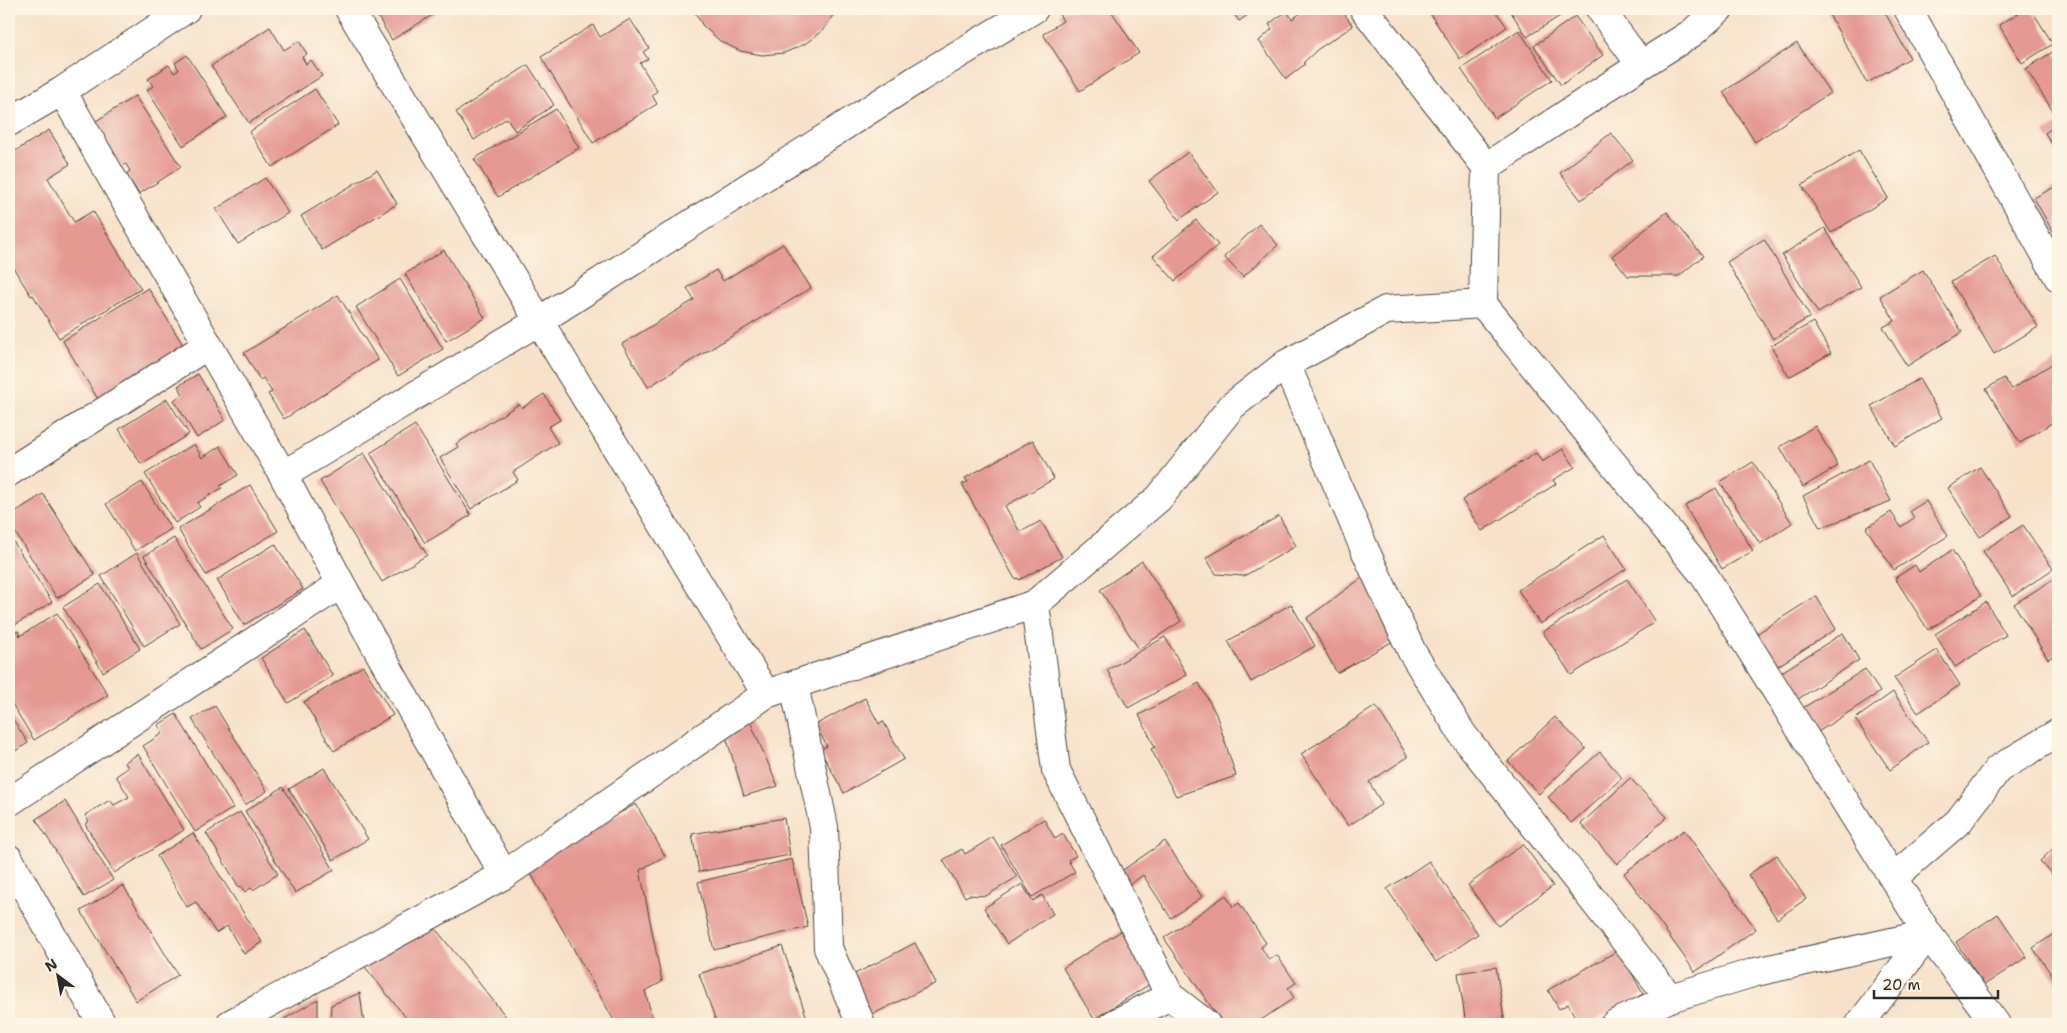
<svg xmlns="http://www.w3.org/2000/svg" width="2067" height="1033" font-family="'Shantell Sans',sans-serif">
<rect width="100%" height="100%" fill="#fcf5e5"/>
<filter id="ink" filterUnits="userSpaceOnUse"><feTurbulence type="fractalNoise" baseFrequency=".02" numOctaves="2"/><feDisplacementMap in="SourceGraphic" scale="10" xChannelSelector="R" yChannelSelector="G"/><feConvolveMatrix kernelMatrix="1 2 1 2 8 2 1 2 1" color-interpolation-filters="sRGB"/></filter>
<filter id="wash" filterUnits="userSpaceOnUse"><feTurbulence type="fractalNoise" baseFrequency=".0096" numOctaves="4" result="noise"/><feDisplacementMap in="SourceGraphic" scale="20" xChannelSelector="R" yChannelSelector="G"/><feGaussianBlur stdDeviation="1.12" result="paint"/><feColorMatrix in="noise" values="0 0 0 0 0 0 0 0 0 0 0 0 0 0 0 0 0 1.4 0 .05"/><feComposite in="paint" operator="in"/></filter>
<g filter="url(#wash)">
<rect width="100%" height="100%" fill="#f7e2c9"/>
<g id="blocks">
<path fill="#e49993" d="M 373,9 L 442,9 L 392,40 Z
M 693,9 L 837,9 L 823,30 L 805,44 L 784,53 L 762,55 L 740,51 L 720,41 L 703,26 Z
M 1067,9 L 1110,9 L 1139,53 L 1080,91 L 1043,34 L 1063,21 L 1059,14 Z
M 1230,9 L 1257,9 L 1239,21 Z
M 1307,9 L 1341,9 L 1353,26 L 1318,49 L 1303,63 L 1305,64 L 1286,79 L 1259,41 L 1272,29 L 1269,24 L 1287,11 L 1292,19 Z
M 1427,9 L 1494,9 L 1507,27 L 1460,59 Z
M 1509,9 L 1571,9 L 1527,37 Z
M 1826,9 L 1883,9 L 1910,58 L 1867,83 Z
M 2025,9 L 2031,9 L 2053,44 L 2022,63 L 1999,25 Z
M 1575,16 L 1603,55 L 1561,85 L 1534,46 Z
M 630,19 L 649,48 L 643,52 L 648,59 L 640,63 L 657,91 L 652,95 L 657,104 L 593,143 L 541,57 L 593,25 L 600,37 Z
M 270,27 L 284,50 L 299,41 L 307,54 L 302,57 L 306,64 L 311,60 L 322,76 L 249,123 L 211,66 Z
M 1519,30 L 1552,80 L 1495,118 L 1461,69 Z
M 1797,43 L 1830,93 L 1755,142 L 1723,92 Z
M 2054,51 L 2058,58 L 2058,110 L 2054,113 L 2026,69 Z
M 187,55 L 227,117 L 183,146 L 147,90 L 153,86 L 148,79 L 169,65 L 174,73 L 179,70 L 175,63 Z
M 528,65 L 554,105 L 515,131 L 507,118 L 474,140 L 456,112 Z
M 315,89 L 338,125 L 272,167 L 249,132 Z
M 135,96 L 181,167 L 139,194 L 126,174 L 130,171 L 126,164 L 121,167 L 93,123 Z
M 556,109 L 579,148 L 498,197 L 474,159 Z
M 2058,124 L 2058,154 L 2045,133 Z
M 49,130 L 70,164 L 48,178 L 74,222 L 93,211 L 141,289 L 59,338 L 33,295 L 31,296 L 9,261 L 9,155 Z
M 1611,133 L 1633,160 L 1581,200 L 1560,173 Z
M 1859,150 L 1888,198 L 1831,233 L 1802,185 Z
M 1188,152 L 1218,192 L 1179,220 L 1149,181 Z
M 377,170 L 397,204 L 322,250 L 301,216 Z
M 265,178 L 288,213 L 238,244 L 216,209 Z
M 2058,185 L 2058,241 L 2034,198 Z
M 1667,212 L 1703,256 L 1679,276 L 1628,276 L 1612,256 Z
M 1196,220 L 1218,245 L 1175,281 L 1153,256 Z
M 1259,224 L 1278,245 L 1243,277 L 1224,257 Z
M 1825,228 L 1861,287 L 1818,313 L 1782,255 Z
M 1764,239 L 1810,317 L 1773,339 L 1727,262 Z
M 783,244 L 811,288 L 648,387 L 622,344 L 694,300 L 687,288 L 716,270 L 723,281 Z
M 444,250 L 485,318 L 446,341 L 405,274 Z
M 1995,256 L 2038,327 L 1994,354 L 1951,282 Z
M 1923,270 L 1962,332 L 1907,366 L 1883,327 L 1895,321 L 1880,296 Z
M 400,279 L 443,349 L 398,376 L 356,307 Z
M 148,288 L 185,348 L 99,401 L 63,341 Z
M 338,295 L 378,360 L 284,419 L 268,394 L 272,392 L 263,378 L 260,380 L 244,353 Z
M 1813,322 L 1831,353 L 1789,377 L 1771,346 Z
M 2058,360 L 2058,419 L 2020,443 L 1986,389 L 2004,378 L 2012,389 Z
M 198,374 L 225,420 L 197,438 L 174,400 L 183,394 L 178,386 Z
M 1919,379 L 1942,418 L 1895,446 L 1871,406 Z
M 544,394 L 560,420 L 548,427 L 558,443 L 513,472 L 518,480 L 471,509 L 440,458 L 458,447 L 456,444 L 519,404 L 522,408 Z
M 167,399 L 189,434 L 141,464 L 119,429 Z
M 415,425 L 471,515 L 425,543 L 370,453 Z
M 1815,426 L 1838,466 L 1803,487 L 1780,447 Z
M 1033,440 L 1054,479 L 1005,506 L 1020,532 L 1041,521 L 1062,557 L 1019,580 L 1018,578 L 1015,579 L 962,484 L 968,482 L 965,478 Z
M 194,444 L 202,458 L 220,446 L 238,475 L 220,486 L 222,488 L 197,503 L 200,507 L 175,523 L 145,474 Z
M 1563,449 L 1575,467 L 1553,480 L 1556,484 L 1482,531 L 1462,500 L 1536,453 L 1542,462 Z
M 364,453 L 427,555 L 382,582 L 320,481 Z
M 1869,460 L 1891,501 L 1820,528 L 1803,496 Z
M 1753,462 L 1792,523 L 1760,544 L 1720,482 Z
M 1980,467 L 2012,516 L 1980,537 L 1948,488 Z
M 142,482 L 171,529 L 135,551 L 106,504 Z
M 250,485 L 278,531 L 206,575 L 178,529 Z
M 1716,488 L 1753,551 L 1722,569 L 1685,506 Z
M 43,494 L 95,575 L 57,598 L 9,523 L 9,516 Z
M 1926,501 L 1948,536 L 1894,570 L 1866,528 L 1891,512 L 1901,527 L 1914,518 L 1910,511 Z
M 1279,516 L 1296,546 L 1244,576 L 1216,574 L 1206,558 Z
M 2023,525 L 2053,569 L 2013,596 L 1983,551 Z
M 9,535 L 52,602 L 15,625 L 9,615 Z
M 1604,535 L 1626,569 L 1540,624 L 1518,590 Z
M 174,538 L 233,629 L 201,649 L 144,556 Z
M 275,544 L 303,589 L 244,625 L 217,580 Z
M 1952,550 L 1981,596 L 1928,630 L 1895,578 L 1915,565 L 1919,572 Z
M 137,553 L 180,624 L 144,646 L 101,576 Z
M 1142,561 L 1181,621 L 1139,649 L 1100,590 Z
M 1367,574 L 1402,636 L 1337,673 L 1307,618 Z
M 1627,579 L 1655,622 L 1571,675 L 1543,632 Z
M 2054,579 L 2058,586 L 2058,653 L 2048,659 L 2014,604 Z
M 100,584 L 140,649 L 103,672 L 63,607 Z
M 1816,596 L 1836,629 L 1770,671 L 1750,638 Z
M 1986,602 L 2006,635 L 1955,667 L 1935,634 Z
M 1291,604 L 1315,646 L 1251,682 L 1228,641 Z
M 57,613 L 108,695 L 34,740 L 9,699 L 9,636 L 18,631 L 20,636 Z
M 305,630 L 333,676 L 288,703 L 261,658 Z
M 1843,633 L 1859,660 L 1795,701 L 1777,675 Z
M 1165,637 L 1187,675 L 1128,708 L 1107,670 Z
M 1937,650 L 1960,685 L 1918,713 L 1894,678 Z
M 363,666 L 393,715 L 334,751 L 304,702 Z
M 1865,669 L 1880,692 L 1818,732 L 1803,708 Z
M 1199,683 L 1216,714 L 1236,776 L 1176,796 L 1151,749 L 1155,747 L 1139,715 Z
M 1893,692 L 1928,742 L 1890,770 L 1855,719 Z
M 865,698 L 879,724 L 883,721 L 904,759 L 844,793 L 820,750 L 827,746 L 815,725 Z
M 215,706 L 267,791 L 245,805 L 192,719 Z
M 1376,706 L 1408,757 L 1369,782 L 1382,804 L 1348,826 L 1301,754 Z
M 9,713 L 28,743 L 9,755 Z
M 176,714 L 233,808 L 195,832 L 143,746 L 163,733 L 158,725 Z
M 748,717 L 778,786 L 744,796 L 725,733 Z
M 1555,717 L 1586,749 L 1539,794 L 1508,761 Z
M 1600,752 L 1622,778 L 1571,823 L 1548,797 Z
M 138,754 L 184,830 L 114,873 L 85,824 L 89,822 L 85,815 L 110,800 L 114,805 L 129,797 L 116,776 L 128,768 L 125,762 Z
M 324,768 L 368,839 L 333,860 L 289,789 Z
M 1630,778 L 1667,817 L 1617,864 L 1581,824 Z
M 283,787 L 334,870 L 295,893 L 245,811 Z
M 65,801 L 113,880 L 84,897 L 36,819 Z
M 636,804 L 665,856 L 640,870 L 662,982 L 645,991 L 654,1024 L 616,1024 L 526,865 Z
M 240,812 L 278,874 L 253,890 L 251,888 L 245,892 L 241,886 L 239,887 L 206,833 Z
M 784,818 L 790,855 L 699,872 L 692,834 Z
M 1044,819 L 1055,839 L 1063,834 L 1076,856 L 1068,860 L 1075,872 L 1032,897 L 1001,845 Z
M 1684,830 L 1756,929 L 1695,972 L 1624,873 Z
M 193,833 L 262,942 L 244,954 L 227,926 L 216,933 L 196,902 L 187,907 L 157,856 Z
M 993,837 L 1017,877 L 986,896 L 969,895 L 965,897 L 943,860 L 962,849 L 965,854 Z
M 1165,841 L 1202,897 L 1171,918 L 1143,875 L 1129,885 L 1120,872 Z
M 1523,844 L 1553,886 L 1498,926 L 1468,885 Z
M 2058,844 L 2058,881 L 2040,861 Z
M 1777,855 L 1806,899 L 1777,919 L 1748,875 Z
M 792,859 L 808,927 L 714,950 L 698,882 Z
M 1429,861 L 1478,934 L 1436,962 L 1387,889 Z
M 1022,884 L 1033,901 L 1042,895 L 1053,914 L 1007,944 L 984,908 Z
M 123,885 L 178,975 L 136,1001 L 81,911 Z
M 1226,895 L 1233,907 L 1239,903 L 1266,943 L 1261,947 L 1269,960 L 1277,955 L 1296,983 L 1288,988 L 1294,998 L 1255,1024 L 1232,1024 L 1230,1022 L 1223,1024 L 1164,938 Z
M 1998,914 L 2027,957 L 1984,985 L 1956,942 Z
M 430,922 L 512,1024 L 411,1024 L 361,962 Z
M 1126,928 L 1158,979 L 1094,1019 L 1063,968 Z
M 2058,931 L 2058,984 L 2033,948 Z
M 915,943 L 936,983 L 867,1017 L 847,978 Z
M 782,946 L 809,1024 L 717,1024 L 699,974 Z
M 1619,950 L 1643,994 L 1589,1024 L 1579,1024 L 1568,1004 L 1559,1009 L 1548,990 Z
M 1496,967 L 1505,1024 L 1466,1024 L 1458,973 Z
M 360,993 L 364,1024 L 330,1024 L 331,1005 Z
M 318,999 L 318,1024 L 276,1024 Z"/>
</g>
</g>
<g filter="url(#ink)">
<use href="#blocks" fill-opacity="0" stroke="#4a4643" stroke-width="1"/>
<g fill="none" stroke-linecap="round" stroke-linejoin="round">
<g stroke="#4a4643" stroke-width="30">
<path id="minor" d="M 1364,9 L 1486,167
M 1600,9 L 1641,65
M 1719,9 L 1692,33 L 1641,65 L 1486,167 L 1483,304 L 1704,575 L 1928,934 L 1996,1024
M 1908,9 L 2058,277
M 62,91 L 283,475 L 539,321 L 919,78 L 1034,9
M 9,122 L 62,91 L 186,9
M 1286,364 L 1365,550 L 1412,652 L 1463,735 L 1670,998
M 9,472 L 208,345
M 341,584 L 504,875
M 1035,604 L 1056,770 L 1170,996
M 794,685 L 824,827 L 828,948 L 861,1024
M 766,694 L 1035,604 L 1159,498 L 1232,406 L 1286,364 L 1386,310 L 1483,304
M 9,802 L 341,584 L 283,475
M 9,859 L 102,1024
M 1893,878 L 1959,821 L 1998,769 L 2058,733
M 230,1024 L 504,875 L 766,694 L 349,9
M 1114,1024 L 1170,996 L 1206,1024
M 1615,1024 L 1670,998 L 1756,972 L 1928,934 L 1860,1024"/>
</g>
<use href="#minor" stroke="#fff" stroke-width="28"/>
</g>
</g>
<rect width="2067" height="1033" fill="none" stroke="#fcf5e5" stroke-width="30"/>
<g transform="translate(58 976) rotate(328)" stroke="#fcf5e5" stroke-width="4" paint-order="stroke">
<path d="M0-4L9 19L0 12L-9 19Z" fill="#2b2b2b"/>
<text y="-8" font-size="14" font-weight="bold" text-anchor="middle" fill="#2b2b2b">N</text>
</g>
<path d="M1874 990v8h124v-8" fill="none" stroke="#2b2b2b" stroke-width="2.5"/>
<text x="1882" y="990" font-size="15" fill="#2b2b2b" stroke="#fcf5e5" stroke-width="4" paint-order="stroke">20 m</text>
</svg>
